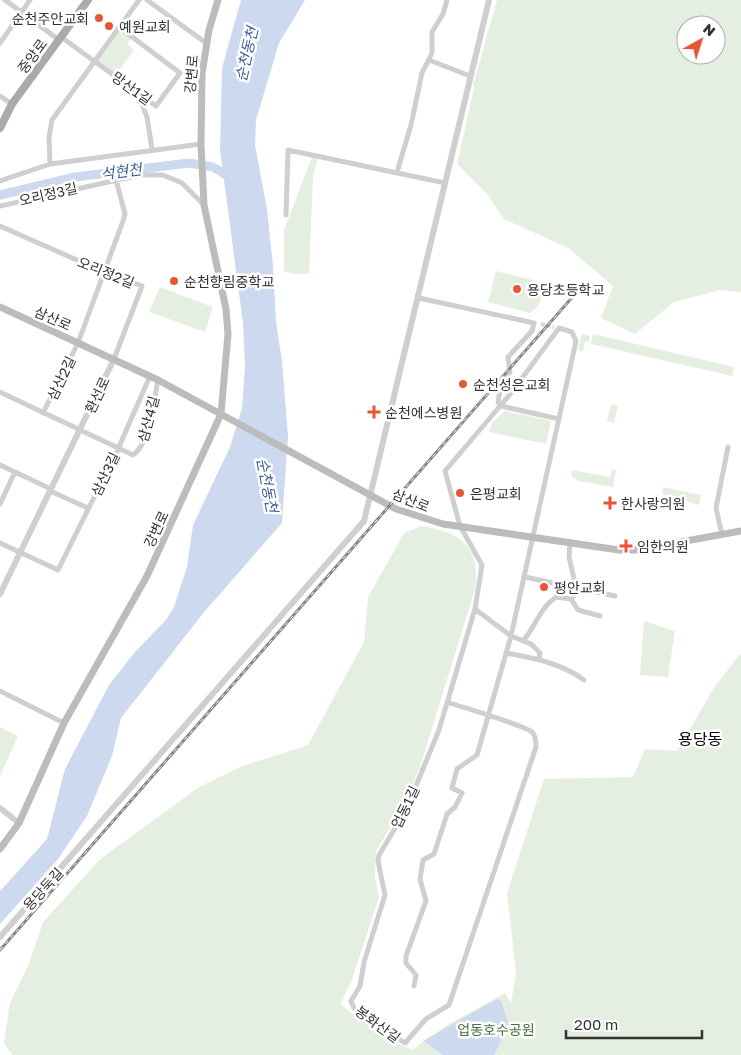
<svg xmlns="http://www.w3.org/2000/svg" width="741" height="1055" font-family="'Golos Text','Noto Sans KR',sans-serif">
<rect width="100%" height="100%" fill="#fff"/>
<path fill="#e5efe1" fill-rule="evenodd" d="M 497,0 L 741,0 L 741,292 L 720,290 L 674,302 L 635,334 L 601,318 L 613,286 L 568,248 L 504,219 L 486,193 L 457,164 L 474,88 L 473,85 ZM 686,25 L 716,25 L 716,55 L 686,55 Z
M 119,29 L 131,38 L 127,44 L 134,50 L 116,75 L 98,61 Z
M 312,157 L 318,157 L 313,178 L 309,274 L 294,274 L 284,271 L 284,230 Z
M 496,271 L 541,282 C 542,296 543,305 530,313 L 488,302 Z
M 160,287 L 213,307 L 205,332 L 149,312 Z
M 582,334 L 590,336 L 589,342 L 585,341 L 583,351 L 578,350 Z
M 593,334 L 734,367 L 732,376 L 591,344 Z
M 611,404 L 618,406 L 614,423 L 607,421 Z
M 505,411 L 551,421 L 546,444 L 489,432 L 492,423 Z
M 612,469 L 616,470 L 613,487 L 578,481 L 571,476 L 572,470 L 610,477 Z
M 663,487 L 701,495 L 699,505 L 662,494 Z
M 421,526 C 460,532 481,546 475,589 L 420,767 L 403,806 L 376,851 L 375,877 L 379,897 L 351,982 L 341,1003 L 343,1006 L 382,1036 L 412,1050 L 449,1024 L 505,993 L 511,1003 L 516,973 L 507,893 L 544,779 L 633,777 L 645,749 L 677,751 L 715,686 L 741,653 L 741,1055 L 12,1055 L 4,1043 L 10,1003 L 28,966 L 43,922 L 99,860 L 199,787 L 240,767 L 308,745 L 364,642 L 368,597 L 404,533 Z
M 644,621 L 675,631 L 668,677 L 640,675 Z
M 0,727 L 18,736 L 0,776 Z"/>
<path fill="#cdd9ee" d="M 241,0 L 305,0 L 279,43 L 256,120 L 255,145 L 267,209 L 273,266 L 276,322 L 282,361 L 288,436 L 282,523 L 205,611 L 121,718 L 112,756 L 87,816 L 58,859 L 0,924 L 0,891 L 47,839 L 65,769 L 109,685 L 135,652 L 166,620 L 174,607 L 187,567 L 193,525 L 230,447 L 242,408 L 245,367 L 243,323 L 220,150 L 222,68 Z
M 497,999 L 501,1001 L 509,1025 L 494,1055 L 443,1055 L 423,1041 Z"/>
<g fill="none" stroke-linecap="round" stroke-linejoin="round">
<path stroke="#cdd9ee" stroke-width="9" d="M 0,195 L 75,177 L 189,163 L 213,167 L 233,179"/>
<path stroke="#d6d6d6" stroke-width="4" stroke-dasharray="4 2" stroke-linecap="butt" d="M 541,324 L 554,327"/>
<path stroke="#cfcfcf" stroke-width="5" d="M 5,0 L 59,40
M 147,0 L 206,43
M 61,37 L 156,106 L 180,73 L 119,27
M 0,43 L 30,0
M 429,60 L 470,76
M 138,93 L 147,117 L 152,149
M 0,96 L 12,104
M 50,164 L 49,137 L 52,120 L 139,0
M 397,172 L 411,125 L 422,73 L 432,53 L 432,32 L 443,14 L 447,0
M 0,181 L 50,164 L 201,144
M 0,206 L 140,175 L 163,175 L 182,183 L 204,205
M 286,215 L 288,150 L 445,183
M 0,226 L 104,272 L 142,286 L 114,359
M 419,298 L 534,323 L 532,331 L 508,357 L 510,372 L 500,390 L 498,402 L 501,406 L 559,419
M 0,392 L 133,455 C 150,444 154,399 158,380
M 43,413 L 78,343 L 123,221 L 125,214 L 116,180
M 0,465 L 51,489
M 50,491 L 88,508
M 0,504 L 15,472
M 722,535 L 716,508 L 728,447
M 0,543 L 58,570 L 118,449 L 150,376
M 570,543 L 569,557 L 575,583 L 580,589 L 571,599 L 578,610 L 600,616
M 525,577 L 615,596
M 475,609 L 511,636 L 531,644 L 540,653 L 539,659
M 523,641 C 536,626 539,609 556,597 L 571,599
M 506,653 C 534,658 561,663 584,680
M 0,691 L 64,723
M 414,986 L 416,975 L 406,963 L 406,956 L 426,901 L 420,879 L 423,860 L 434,854 L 447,814 L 455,807 L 462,793 L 452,788 L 457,769 L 477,755 L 511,636 L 576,341 L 572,332 L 559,328 L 511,393 L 445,471 L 460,526 L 482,565 L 475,609 L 439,730 L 406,810 L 379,855 L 378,861 L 385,895 L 364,962 L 360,986 L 351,1001 L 354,1008 L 405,1043 L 426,1019 L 449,1005 L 536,747 C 536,742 536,736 532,732 C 524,725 461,707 447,702"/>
<path stroke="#cfcfcf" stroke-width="6" d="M 0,594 L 114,359
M 0,808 L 19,823
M 0,937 L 364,521 L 489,0"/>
<path stroke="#bcbcbc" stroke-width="7" d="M 0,307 L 158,380 L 396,509 L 443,524 L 619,550 L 636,550 L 741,531
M 0,849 L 19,823 L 64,723 L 147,576 L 221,414 L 228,334 L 226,309 L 204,205 L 201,144 L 202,74 L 209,30 L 218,0"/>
<path stroke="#aaa" stroke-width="8" d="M 0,128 L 12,104 L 88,0"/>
<g stroke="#878787" stroke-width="3">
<path id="rail" d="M 0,950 L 576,293"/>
</g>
<use href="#rail" stroke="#fff" stroke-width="1" stroke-dasharray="4" stroke-linecap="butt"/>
</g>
<g fill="#e95535" stroke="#fff" stroke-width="2">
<circle cx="99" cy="18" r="5"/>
<circle cx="109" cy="26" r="5"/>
<circle cx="174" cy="281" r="5"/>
<circle cx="517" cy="289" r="5"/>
<circle cx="463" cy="384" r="5"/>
<path d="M371.5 404.5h5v5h5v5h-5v5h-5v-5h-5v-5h5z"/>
<circle cx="460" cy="493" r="5"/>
<path d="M607.5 495.5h5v5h5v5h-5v5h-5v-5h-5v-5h5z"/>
<path d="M623.5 538.5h5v5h5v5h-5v5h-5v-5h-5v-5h5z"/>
<circle cx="544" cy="587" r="5"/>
</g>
<g text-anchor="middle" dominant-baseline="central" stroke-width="5" stroke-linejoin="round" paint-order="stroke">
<g font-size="14" fill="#323232" stroke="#fff" text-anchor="start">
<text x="89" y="18" text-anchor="end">순천주안교회</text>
<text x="119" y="26">예원교회</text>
<text x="184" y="281">순천향림중학교</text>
<text x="527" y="289">용당초등학교</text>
<text x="473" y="384">순천성은교회</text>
<text x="385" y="412">순천에스병원</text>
<text x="470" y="493">은평교회</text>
<text x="621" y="503">한사랑의원</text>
<text x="637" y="546">임한의원</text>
<text x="554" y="587">평안교회</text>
</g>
<g font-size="14" fill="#323232" stroke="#fff">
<text transform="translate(32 56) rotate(-54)">중앙로</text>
<text transform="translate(191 74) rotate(-85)">강변로</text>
<text transform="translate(132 88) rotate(36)">망산1길</text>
<text transform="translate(48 194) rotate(-13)">오리정3길</text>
<text transform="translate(106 272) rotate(22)">오리정2길</text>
<text transform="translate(53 318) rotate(24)">삼산로</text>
<text transform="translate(61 378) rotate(-64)">삼산2길</text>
<text transform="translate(97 395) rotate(-65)">환선로</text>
<text transform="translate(148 419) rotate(-75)">삼산4길</text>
<text transform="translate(105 474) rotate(-64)">삼산3길</text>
<text transform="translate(411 500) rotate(22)">삼산로</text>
<text transform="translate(156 529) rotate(-65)">강변로</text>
<text transform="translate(405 807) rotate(-64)">업동1길</text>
<text transform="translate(43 889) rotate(-48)">용당둑길</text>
<text transform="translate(378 1024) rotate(36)">봉화산길</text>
</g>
<g font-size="14" fill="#49703e" stroke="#fff">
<text x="496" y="1029">업동호수공원</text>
</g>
<g font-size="15" font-style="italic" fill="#3d5e97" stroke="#fff">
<text transform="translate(246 54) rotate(-77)">순천동천</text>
<text transform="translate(121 171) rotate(-7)">석현천</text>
<text transform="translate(268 485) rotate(79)">순천동천</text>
</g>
<g font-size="16" fill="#000" stroke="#fff">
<text x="700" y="739">용당동</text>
</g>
</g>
<g transform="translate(701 40) rotate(39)"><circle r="24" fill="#ffffff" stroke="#adadad"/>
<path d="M0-4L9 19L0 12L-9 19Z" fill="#e95535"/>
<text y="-8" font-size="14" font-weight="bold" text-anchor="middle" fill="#323232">N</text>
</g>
<path d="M566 1030v8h136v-8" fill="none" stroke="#323232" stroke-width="2.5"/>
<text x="574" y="1030" font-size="15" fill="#323232" stroke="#ffffff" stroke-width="4" paint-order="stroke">200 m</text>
</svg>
